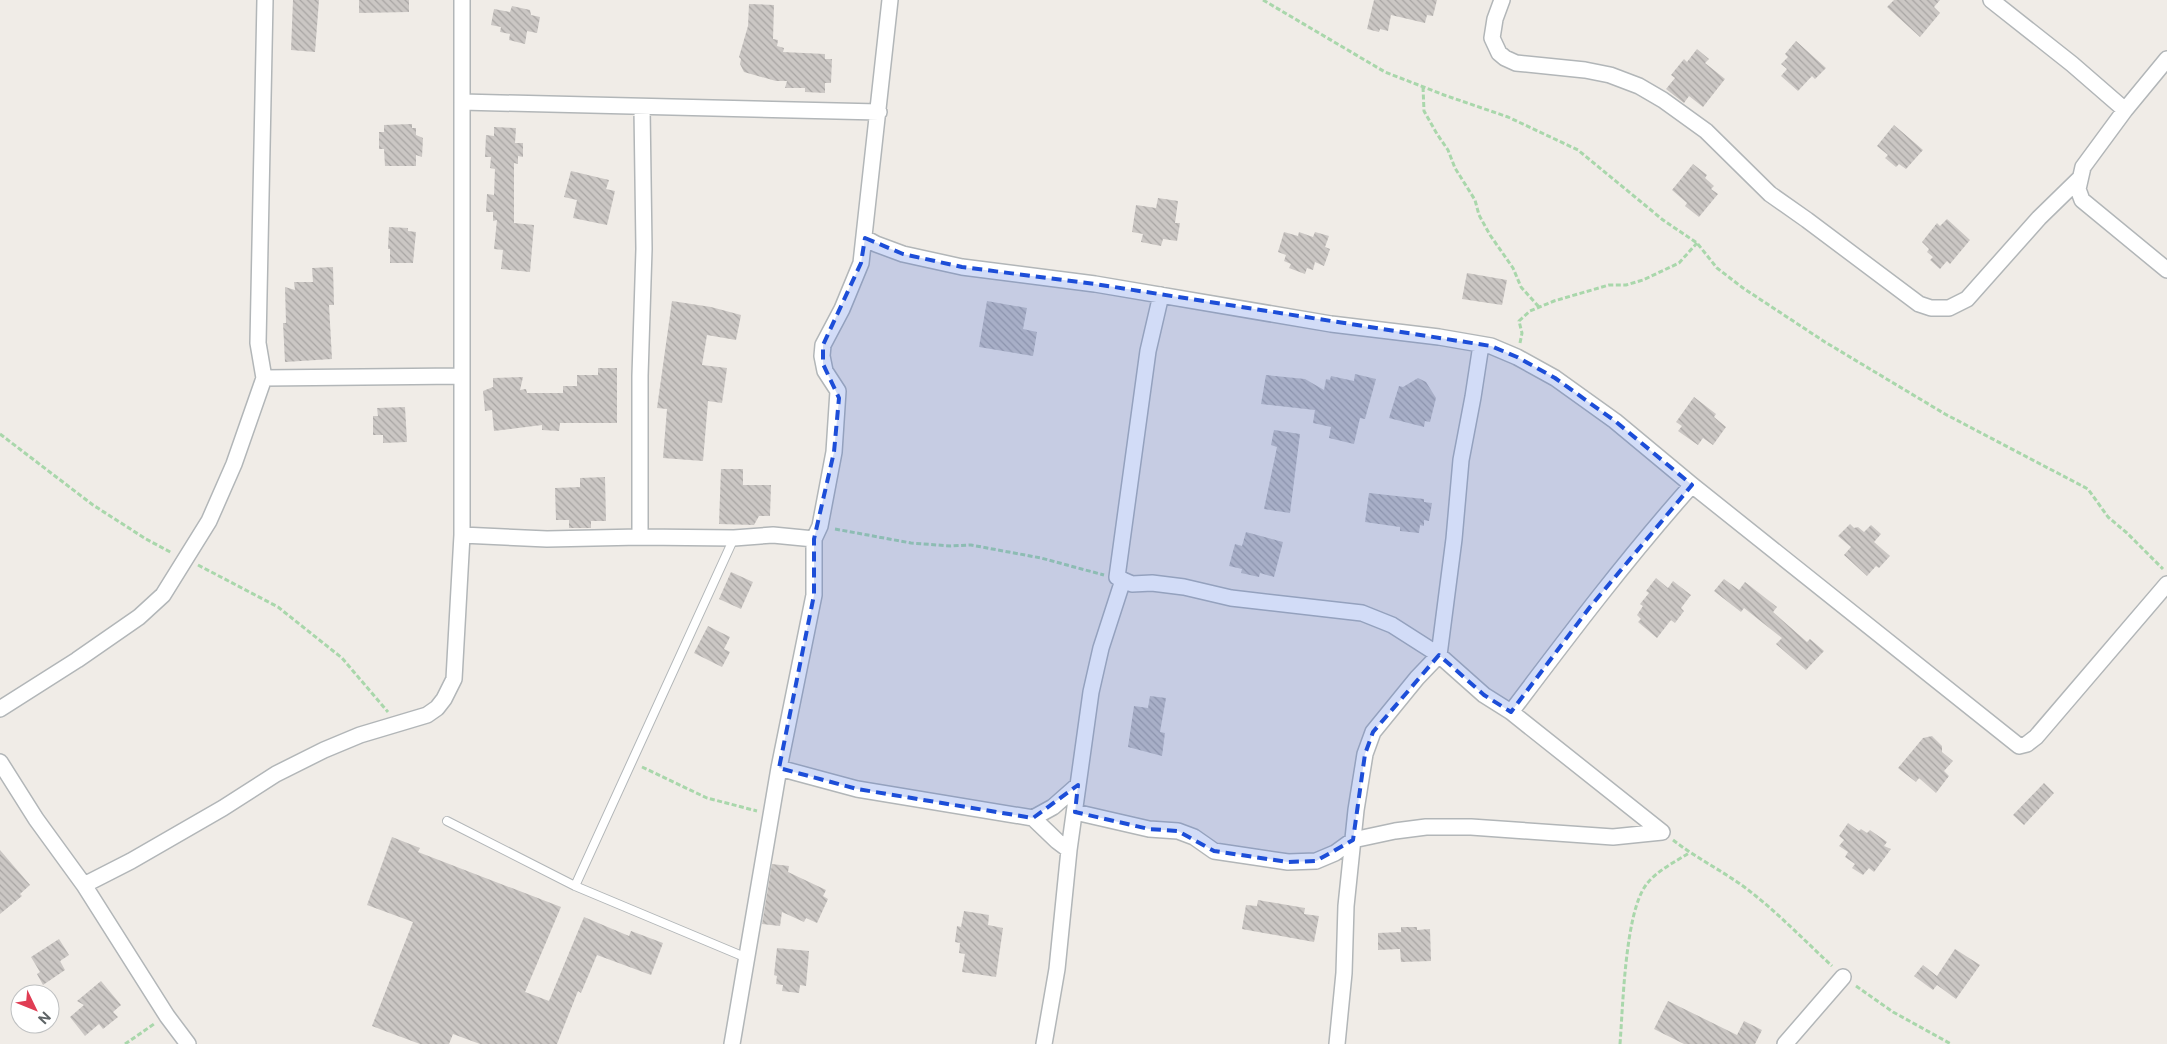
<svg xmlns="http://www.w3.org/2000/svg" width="2167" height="1044" font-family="'Public Sans',sans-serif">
<defs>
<pattern id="building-back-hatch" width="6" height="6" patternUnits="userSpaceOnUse" patternTransform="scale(1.25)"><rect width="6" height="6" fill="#cbc7c4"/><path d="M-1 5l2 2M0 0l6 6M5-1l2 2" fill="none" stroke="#a8a5a3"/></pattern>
</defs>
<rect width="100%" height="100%" fill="#f0ece7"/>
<path fill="url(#building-back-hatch)" d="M 293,0 L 319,0 L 315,52 L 291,50 Z
M 359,0 L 409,0 L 409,12 L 359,13 Z
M 1374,0 L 1437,0 L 1433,16 L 1427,15 L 1425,23 L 1391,15 L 1388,31 L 1380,29 L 1379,32 L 1367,29 Z
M 1894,0 L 1940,0 L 1934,7 L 1940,13 L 1920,37 L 1887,7 Z
M 749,4 L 774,5 L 773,39 L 778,40 L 777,46 L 784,48 L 783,52 L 825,54 L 825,59 L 832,59 L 831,83 L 825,83 L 825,93 L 805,92 L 805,88 L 785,88 L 787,81 L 776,81 L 744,72 L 740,64 L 741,59 L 739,57 L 748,26 Z
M 512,6 L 530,10 L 531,15 L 540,17 L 537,33 L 527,31 L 525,44 L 509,40 L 510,34 L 500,32 L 501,27 L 491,25 L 494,9 L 510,12 Z
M 1796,41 L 1826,68 L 1815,79 L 1812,76 L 1798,91 L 1781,76 L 1787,69 L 1781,64 L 1788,57 L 1785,54 Z
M 1697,49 L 1709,59 L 1705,63 L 1725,79 L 1703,107 L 1689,96 L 1684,103 L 1666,89 L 1675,78 L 1671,75 L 1684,59 L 1687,62 Z
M 412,124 L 412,128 L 416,128 L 416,135 L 423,138 L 422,157 L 416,155 L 416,166 L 385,166 L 384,149 L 379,149 L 379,132 L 384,132 L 384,125 Z
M 1894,125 L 1923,150 L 1906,169 L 1899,164 L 1896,167 L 1885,158 L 1888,155 L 1877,146 Z
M 494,127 L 516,128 L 515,143 L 523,143 L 523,157 L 518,156 L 518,164 L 514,163 L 514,223 L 534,225 L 530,272 L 501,269 L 503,250 L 494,249 L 497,220 L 493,221 L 493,212 L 486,212 L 487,194 L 494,195 L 495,169 L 490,168 L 491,157 L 485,157 L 486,135 L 494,136 Z
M 1693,164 L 1707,175 L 1705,178 L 1714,186 L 1711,189 L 1718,194 L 1699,217 L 1685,206 L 1687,203 L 1672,190 Z
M 571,171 L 609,180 L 606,189 L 615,191 L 607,225 L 573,218 L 577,200 L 564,197 Z
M 1158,198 L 1178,201 L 1175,223 L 1180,223 L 1177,241 L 1163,239 L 1161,246 L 1141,242 L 1143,234 L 1132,232 L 1136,205 L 1156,208 Z
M 1947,219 L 1970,240 L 1950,264 L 1947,261 L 1940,269 L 1930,260 L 1933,257 L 1927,252 L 1929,249 L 1922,242 L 1937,223 L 1940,226 Z
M 389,227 L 408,228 L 408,231 L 416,232 L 413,263 L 390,263 L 390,249 L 388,249 Z
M 1284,232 L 1298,236 L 1299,232 L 1313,237 L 1315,232 L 1329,236 L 1325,247 L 1330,249 L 1324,266 L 1315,262 L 1313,270 L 1307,268 L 1305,274 L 1289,268 L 1291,264 L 1284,261 L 1286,255 L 1278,252 Z
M 333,267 L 334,305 L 329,305 L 332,359 L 285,362 L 283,323 L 286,323 L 285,287 L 295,290 L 294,282 L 313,282 L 312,268 Z
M 1467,273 L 1507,280 L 1502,305 L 1462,299 Z
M 672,301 L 711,307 L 741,315 L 736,340 L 707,335 L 702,365 L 727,368 L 722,403 L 708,401 L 703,461 L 663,458 L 667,409 L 657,408 Z
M 987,301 L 1027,308 L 1023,329 L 1037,332 L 1033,356 L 979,347 Z
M 598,368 L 617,368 L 617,423 L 560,423 L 559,431 L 542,430 L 542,425 L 494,431 L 492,410 L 485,411 L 483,391 L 493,387 L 493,378 L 523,377 L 520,390 L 526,389 L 527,393 L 563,393 L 563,386 L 577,386 L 577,375 L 598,375 Z
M 1355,374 L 1376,379 L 1365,419 L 1360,418 L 1354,444 L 1329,438 L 1331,427 L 1313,423 L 1315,410 L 1261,404 L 1266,375 L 1305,379 L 1324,390 L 1326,379 L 1330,380 L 1331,376 L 1354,381 Z
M 1418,378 L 1426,382 L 1436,398 L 1430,422 L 1425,421 L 1424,427 L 1389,418 L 1399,386 L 1403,387 Z
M 1694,397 L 1716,414 L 1714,417 L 1726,427 L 1713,445 L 1703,438 L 1698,445 L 1678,431 L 1682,426 L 1676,422 Z
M 405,407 L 407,442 L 383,443 L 383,435 L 373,435 L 373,416 L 378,416 L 377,408 Z
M 1274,430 L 1300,434 L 1290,513 L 1264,509 L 1277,447 L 1271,445 Z
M 721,469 L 743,469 L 743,485 L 771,485 L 770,516 L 759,516 L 754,525 L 719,524 Z
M 605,477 L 606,521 L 591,521 L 591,528 L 569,528 L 569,520 L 556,520 L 555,488 L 580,487 L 580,478 Z
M 1369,493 L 1424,499 L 1424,502 L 1432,503 L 1429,521 L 1424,520 L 1424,526 L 1420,525 L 1419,533 L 1400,531 L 1400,527 L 1365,522 Z
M 1850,524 L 1854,528 L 1858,527 L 1864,532 L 1871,525 L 1881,534 L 1874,542 L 1890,556 L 1879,568 L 1876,566 L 1867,576 L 1844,555 L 1851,547 L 1838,536 Z
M 1246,532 L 1283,542 L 1274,577 L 1260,573 L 1259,577 L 1241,573 L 1242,569 L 1229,566 L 1235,544 L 1242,546 Z
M 731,572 L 753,582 L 741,609 L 719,599 Z
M 1656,578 L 1668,588 L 1673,581 L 1691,595 L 1681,608 L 1684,611 L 1675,623 L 1671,620 L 1657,638 L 1638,622 L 1641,619 L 1637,615 L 1643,606 L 1640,604 L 1649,593 L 1646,591 Z
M 1724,579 L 1739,590 L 1745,582 L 1777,607 L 1773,612 L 1807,642 L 1810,639 L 1824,651 L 1806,670 L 1776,644 L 1782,638 L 1744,608 L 1741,612 L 1714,591 Z
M 708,626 L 730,637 L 724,649 L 730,652 L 722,667 L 694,653 Z
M 1150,696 L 1166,698 L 1160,732 L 1165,733 L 1162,756 L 1128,747 L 1134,706 L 1148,708 Z
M 1932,736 L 1942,746 L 1942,752 L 1953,761 L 1944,771 L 1949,776 L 1936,793 L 1919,778 L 1916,782 L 1898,768 L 1923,738 Z
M 2044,783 L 2054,793 L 2024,825 L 2013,815 Z
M 1848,823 L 1859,831 L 1861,829 L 1867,833 L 1870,830 L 1887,842 L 1884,846 L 1891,849 L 1874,872 L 1869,868 L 1863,875 L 1852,868 L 1855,864 L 1845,857 L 1848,852 L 1839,846 L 1844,840 L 1839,836 Z
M 392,837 L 420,848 L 418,852 L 561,907 L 525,992 L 549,1001 L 584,917 L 629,936 L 631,931 L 663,943 L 651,975 L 597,955 L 581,993 L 578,991 L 557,1044 L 480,1044 L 453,1034 L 449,1044 L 420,1044 L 372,1026 L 413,922 L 367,905 Z
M 0,850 L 30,885 L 20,894 L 22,896 L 0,914 Z
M 772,864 L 789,866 L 788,872 L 826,890 L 823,896 L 828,899 L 817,923 L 806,918 L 804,922 L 782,912 L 780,926 L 762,924 Z
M 1258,900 L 1305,908 L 1304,914 L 1319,916 L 1314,942 L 1242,929 L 1246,905 L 1257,906 Z
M 964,911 L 989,915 L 988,925 L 1003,928 L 996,977 L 962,972 L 965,954 L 959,953 L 960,943 L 955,942 L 957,926 L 961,927 Z
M 1401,927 L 1417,927 L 1417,930 L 1430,929 L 1431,961 L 1401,962 L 1400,949 L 1378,950 L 1378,933 L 1401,932 Z
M 59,939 L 69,955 L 60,961 L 65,970 L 43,985 L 37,974 L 40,972 L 31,957 Z
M 777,948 L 809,951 L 806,986 L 800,985 L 799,993 L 782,991 L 783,985 L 776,984 L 777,976 L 774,975 Z
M 1955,949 L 1980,965 L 1956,999 L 1937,985 L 1933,990 L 1914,976 L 1923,965 L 1937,976 Z
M 101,981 L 121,1005 L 113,1012 L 118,1017 L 103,1029 L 99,1024 L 85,1036 L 70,1017 L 84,1005 L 77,1001 Z
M 1668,1001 L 1737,1035 L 1744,1021 L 1762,1030 L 1755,1044 L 1684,1044 L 1654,1029 Z"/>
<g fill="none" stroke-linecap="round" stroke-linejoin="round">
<g stroke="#b2b6b8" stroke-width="10">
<path id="lane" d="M 447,821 L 575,886 L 747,958
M 575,886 L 734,538"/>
</g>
<g stroke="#b2b6b8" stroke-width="18">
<path id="street" d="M 1502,0 L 1495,19 L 1492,38 L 1499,53 L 1505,58 L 1516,63 L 1585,70 L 1610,75 L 1639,86 L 1663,100 L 1706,131 L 1770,194 L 1807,220 L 1919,304 L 1931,308 L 1949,308 L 1967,299 L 2039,218 L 2079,179
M 1991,0 L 2072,64 L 2125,110
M 2167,59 L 2125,110 L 2083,167 L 2078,189 L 2082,200 L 2167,270
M 462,102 L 879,112
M 865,238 L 876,244 L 903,254 L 962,267 L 1095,284 L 1331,324 L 1439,337 L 1491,346 L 1517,357 L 1555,378 L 1615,421 L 1692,485 L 2019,746 L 2027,744 L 2036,737 L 2167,584
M 264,378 L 461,376
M 462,535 L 547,539 L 640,537 L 734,538 L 773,535 L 814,539
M 640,537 L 640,376 L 644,249 L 642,108
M 1123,580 L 1132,584 L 1152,583 L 1184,587 L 1231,598 L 1362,613 L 1392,625 L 1439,655 L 1484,695 L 1511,712 L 1662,832
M 0,709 L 77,660 L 139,617 L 163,595 L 209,521 L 234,464 L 264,378 L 258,343 L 265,0
M 1511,712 C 1569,635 1627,558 1692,485
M 0,762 L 36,819 L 84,885 L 167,1016 L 188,1044
M 779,768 L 857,789 L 1033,818 L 1057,841 L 1069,850
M 1075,812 L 1149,829 L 1178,831 L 1194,837 L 1214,851 L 1288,862 L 1316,861 L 1335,853 L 1353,840 L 1395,831 L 1426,827 L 1471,827 L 1613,837 L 1662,832
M 1033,818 L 1053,807 L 1078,785
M 84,885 L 131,861 L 223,808 L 276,774 L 324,750 L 360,735 L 427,715 L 437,708 L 444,699 L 454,679 L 462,535 L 462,0
M 732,1044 L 779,768 L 814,595 L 814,539 L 820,526 L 834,452 L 838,391 L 825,371 L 822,356 L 823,345 L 842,309 L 861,263 L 890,0
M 1044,1044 L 1057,969 L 1069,850 L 1091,692 L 1101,648 L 1123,580 L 1117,577 L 1148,351 L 1161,295
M 1337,1044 L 1344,973 L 1346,906 L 1356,810 L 1365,754 L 1373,732 L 1417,678 L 1439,655 L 1454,539 L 1461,460 L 1473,397 L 1481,345
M 1785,1044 L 1843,977"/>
</g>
<path stroke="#a9d7ab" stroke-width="3" stroke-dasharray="5 2.5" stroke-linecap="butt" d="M 1263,0 L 1385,72 L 1444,95 L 1508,117 L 1578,150 L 1663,220 L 1697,243 L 1717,268 L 1743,288 L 1825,342 L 1945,414 L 2088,489 L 2108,517 L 2127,533 L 2163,569
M 1423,87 L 1424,111 L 1437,134 L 1448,150 L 1455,168 L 1475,200 L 1479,215 L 1490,235 L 1513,268 L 1521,287 L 1539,307
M 1520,343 L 1522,333 L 1519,321 L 1530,311 L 1554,301 L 1609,285 L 1626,285 L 1643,280 L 1679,263 L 1697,243
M 0,434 L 93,505 L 146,539 L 172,553
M 835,529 L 911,543 L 951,546 L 971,545 L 1041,558 L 1104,575
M 198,565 L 278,607 L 342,658 L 388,712
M 642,767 L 707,798 L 757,811
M 1673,840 C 1696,858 1723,871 1747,889 C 1777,912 1804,940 1832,966
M 1856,986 L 1893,1012 L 1951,1044
M 125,1044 L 154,1024
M 1620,1044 C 1623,1006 1625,913 1646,885 C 1656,871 1675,862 1689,853"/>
<use href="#lane" stroke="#fff" stroke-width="8"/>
<use href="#street" stroke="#fff" stroke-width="15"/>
</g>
<path fill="#1d4ed8" fill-opacity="0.2" stroke="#1d4ed8" stroke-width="4" stroke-dasharray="10 6" stroke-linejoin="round" d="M 865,238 L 903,254 L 962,267 L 1095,284 L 1491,346 L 1517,357 L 1555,378 L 1615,421 L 1692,485 L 1590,607 L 1511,712 L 1484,695 L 1439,655 L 1373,732 L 1365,754 L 1353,840 L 1316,861 L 1288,862 L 1214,851 L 1178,831 L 1149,829 L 1075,812 L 1078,785 L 1033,818 L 857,789 L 779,768 L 814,595 L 814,539 L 834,452 L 839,398 L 823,364 L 823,345 L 861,263 Z"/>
<g transform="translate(35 1009) rotate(133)"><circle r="24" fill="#ffffff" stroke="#bfc1c2"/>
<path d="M0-4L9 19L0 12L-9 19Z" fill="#e03d54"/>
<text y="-8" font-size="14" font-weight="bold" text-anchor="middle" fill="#5e6466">N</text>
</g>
</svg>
